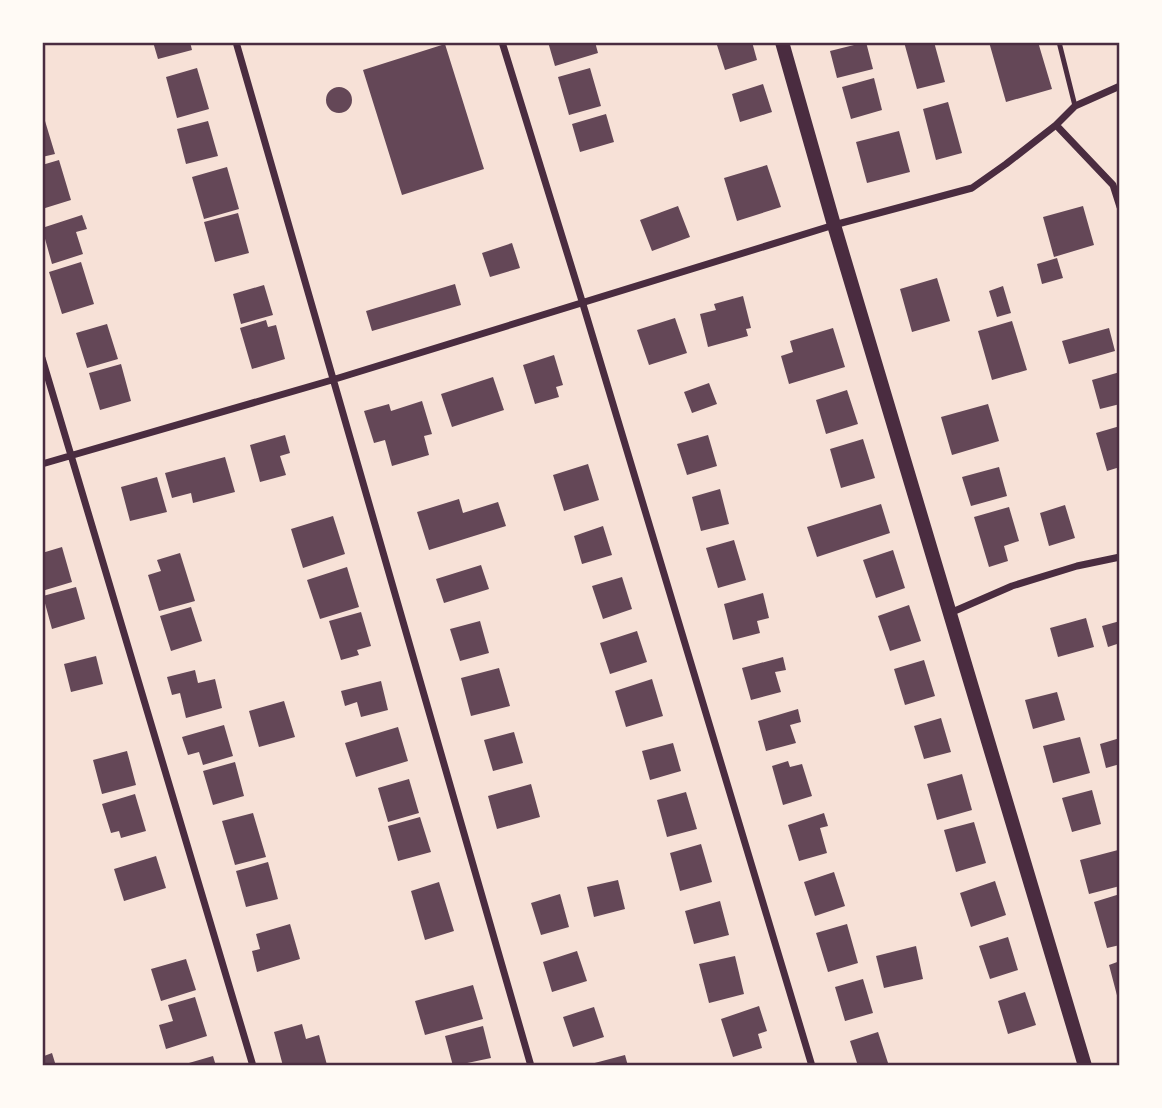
<svg xmlns="http://www.w3.org/2000/svg" width="1162" height="1108" font-family="Montserrat,sans-serif">
<rect width="100%" height="100%" fill="#f7e1d7"/>
<path fill="#644757" d="M 153,42 L 190,42 L 192,50 L 158,59 Z
M 548,42 L 595,42 L 598,53 L 555,66 Z
M 716,42 L 752,42 L 757,60 L 725,70 Z
M 866,42 L 873,69 L 837,78 L 830,51 Z
M 904,42 L 934,42 L 945,82 L 917,89 Z
M 989,42 L 1038,42 L 1052,89 L 1006,102 Z
M 445,44 L 484,169 L 402,195 L 363,70 Z
M 197,68 L 209,109 L 177,118 L 166,77 Z
M 590,68 L 601,106 L 569,115 L 558,77 Z
M 874,78 L 882,110 L 851,119 L 842,87 Z
M 763,84 L 772,112 L 740,122 L 732,94 Z
M326 100a13 13 0 1 1 26 0a13 13 0 1 1-26 0Z
M 948,102 L 962,153 L 936,160 L 923,109 Z
M 42,111 L 55,154 L 42,157 Z
M 606,114 L 614,142 L 580,152 L 572,124 Z
M 208,121 L 218,156 L 186,164 L 177,129 Z
M 899,131 L 910,172 L 867,183 L 856,142 Z
M 59,160 L 71,200 L 42,209 L 42,165 Z
M 767,165 L 781,207 L 737,221 L 724,178 Z
M 227,167 L 239,209 L 204,219 L 192,177 Z
M 678,206 L 690,237 L 652,251 L 640,220 Z
M 1083,206 L 1094,245 L 1054,257 L 1043,217 Z
M 238,213 L 249,253 L 215,262 L 204,222 Z
M 82,215 L 87,229 L 76,232 L 83,254 L 52,264 L 42,228 Z
M 512,243 L 520,268 L 490,277 L 482,253 Z
M 1057,258 L 1063,278 L 1042,284 L 1037,264 Z
M 81,262 L 94,304 L 62,314 L 49,272 Z
M 937,278 L 950,321 L 912,332 L 900,289 Z
M 455,284 L 461,305 L 372,331 L 366,311 Z
M 264,285 L 273,315 L 241,324 L 233,294 Z
M 1003,286 L 1011,313 L 997,317 L 989,291 Z
M 743,296 L 751,328 L 746,329 L 748,336 L 708,347 L 700,314 L 716,310 L 714,304 Z
M 675,318 L 687,353 L 649,365 L 637,330 Z
M 266,320 L 268,327 L 276,325 L 285,359 L 252,369 L 240,328 Z
M 1012,321 L 1027,370 L 992,380 L 978,331 Z
M 107,324 L 118,359 L 87,368 L 76,333 Z
M 833,328 L 845,367 L 789,384 L 781,356 L 793,352 L 790,341 Z
M 1109,328 L 1115,351 L 1069,364 L 1062,341 Z
M 554,355 L 563,385 L 556,387 L 559,397 L 535,404 L 523,365 Z
M 121,364 L 131,401 L 100,410 L 89,373 Z
M 1120,372 L 1120,404 L 1100,409 L 1092,380 Z
M 493,377 L 504,410 L 452,427 L 441,394 Z
M 709,383 L 717,404 L 692,413 L 684,392 Z
M 847,390 L 858,424 L 826,434 L 816,400 Z
M 422,401 L 432,434 L 424,436 L 429,455 L 392,466 L 385,440 L 374,443 L 364,411 L 389,404 L 391,411 Z
M 988,404 L 999,441 L 952,455 L 941,417 Z
M 1120,426 L 1120,467 L 1107,471 L 1096,433 Z
M 285,435 L 290,453 L 280,456 L 286,475 L 260,482 L 250,445 Z
M 708,435 L 717,466 L 687,475 L 677,444 Z
M 863,439 L 875,478 L 841,488 L 830,449 Z
M 225,457 L 235,492 L 193,503 L 191,493 L 172,498 L 165,473 Z
M 588,464 L 599,500 L 564,511 L 553,475 Z
M 999,467 L 1007,496 L 971,506 L 962,477 Z
M 157,477 L 167,512 L 130,521 L 121,487 Z
M 720,489 L 729,524 L 701,531 L 692,497 Z
M 459,499 L 463,513 L 498,502 L 506,526 L 429,550 L 417,512 Z
M 881,504 L 890,533 L 817,557 L 807,527 Z
M 1065,505 L 1075,538 L 1049,546 L 1040,513 Z
M 1009,507 L 1019,541 L 1004,546 L 1008,561 L 989,567 L 974,517 Z
M 333,516 L 345,554 L 303,568 L 291,529 Z
M 603,526 L 612,555 L 582,564 L 574,536 Z
M 734,540 L 746,580 L 718,588 L 706,548 Z
M 62,547 L 72,582 L 42,591 L 42,553 Z
M 893,550 L 905,588 L 876,598 L 863,560 Z
M 180,553 L 195,601 L 159,611 L 148,575 L 161,571 L 157,560 Z
M 481,565 L 489,589 L 444,603 L 436,579 Z
M 347,567 L 359,607 L 320,619 L 307,580 Z
M 622,577 L 632,609 L 603,619 L 592,586 Z
M 76,587 L 85,619 L 52,629 L 43,596 Z
M 763,593 L 769,618 L 757,621 L 760,633 L 733,640 L 724,604 Z
M 909,605 L 921,641 L 890,651 L 878,616 Z
M 191,607 L 202,641 L 171,651 L 160,616 Z
M 361,612 L 371,646 L 357,650 L 359,655 L 341,660 L 329,621 Z
M 1086,618 L 1094,647 L 1058,657 L 1050,628 Z
M 480,621 L 489,653 L 460,661 L 450,629 Z
M 1120,621 L 1120,643 L 1108,647 L 1102,626 Z
M 637,631 L 647,662 L 610,674 L 600,643 Z
M 96,656 L 103,684 L 71,692 L 64,664 Z
M 783,657 L 786,670 L 775,672 L 781,692 L 751,700 L 742,668 Z
M 924,660 L 935,696 L 905,705 L 894,669 Z
M 499,668 L 510,706 L 471,716 L 461,678 Z
M 195,670 L 198,683 L 215,679 L 222,708 L 186,718 L 180,693 L 172,695 L 167,677 Z
M 652,679 L 663,716 L 626,727 L 615,691 Z
M 381,681 L 388,710 L 361,717 L 357,702 L 345,706 L 341,691 Z
M 1057,692 L 1065,720 L 1033,729 L 1025,700 Z
M 284,701 L 295,737 L 259,747 L 249,711 Z
M 798,709 L 801,722 L 790,725 L 796,743 L 766,751 L 758,721 Z
M 941,718 L 951,752 L 924,759 L 914,726 Z
M 224,725 L 233,756 L 203,765 L 199,752 L 188,755 L 182,737 Z
M 398,727 L 408,761 L 356,777 L 345,743 Z
M 514,732 L 523,763 L 493,771 L 484,740 Z
M 1080,737 L 1090,773 L 1053,783 L 1043,746 Z
M 1120,738 L 1120,764 L 1106,768 L 1100,744 Z
M 673,743 L 681,771 L 650,780 L 642,751 Z
M 127,751 L 136,785 L 102,794 L 93,760 Z
M 788,761 L 790,767 L 802,764 L 812,796 L 783,805 L 772,766 Z
M 235,762 L 244,796 L 213,805 L 203,771 Z
M 962,774 L 972,810 L 937,820 L 927,784 Z
M 409,779 L 419,813 L 388,822 L 378,788 Z
M 531,784 L 540,817 L 497,829 L 488,796 Z
M 1092,790 L 1101,824 L 1072,832 L 1062,798 Z
M 686,792 L 697,829 L 667,837 L 657,800 Z
M 135,794 L 146,831 L 121,838 L 119,831 L 111,833 L 102,804 Z
M 253,813 L 266,857 L 235,865 L 222,821 Z
M 824,813 L 828,826 L 820,828 L 827,853 L 799,861 L 788,825 Z
M 420,817 L 431,852 L 398,861 L 388,826 Z
M 974,822 L 986,863 L 956,872 L 944,830 Z
M 701,844 L 712,882 L 680,891 L 670,853 Z
M 1118,850 L 1120,886 L 1089,894 L 1080,860 Z
M 156,856 L 166,888 L 124,901 L 114,869 Z
M 268,862 L 278,899 L 246,907 L 236,871 Z
M 834,872 L 845,906 L 815,916 L 804,882 Z
M 618,880 L 625,909 L 594,917 L 587,887 Z
M 995,881 L 1006,915 L 971,927 L 960,893 Z
M 439,882 L 454,931 L 425,940 L 411,891 Z
M 560,894 L 569,927 L 541,935 L 531,903 Z
M 1120,894 L 1120,945 L 1107,948 L 1094,902 Z
M 720,901 L 729,935 L 694,944 L 685,911 Z
M 290,924 L 300,959 L 257,972 L 252,951 L 260,949 L 256,934 Z
M 847,924 L 858,963 L 828,972 L 816,933 Z
M 1008,937 L 1018,970 L 990,979 L 979,946 Z
M 916,946 L 923,979 L 884,988 L 876,956 Z
M 577,951 L 587,981 L 552,992 L 543,962 Z
M 735,956 L 744,994 L 709,1003 L 699,964 Z
M 186,959 L 196,990 L 161,1001 L 151,969 Z
M 1120,961 L 1120,1003 L 1119,1003 L 1109,965 Z
M 863,979 L 873,1013 L 845,1021 L 835,987 Z
M 473,985 L 483,1019 L 425,1035 L 415,1001 Z
M 1025,992 L 1036,1025 L 1008,1034 L 998,1001 Z
M 195,997 L 207,1036 L 166,1049 L 159,1025 L 173,1021 L 168,1005 Z
M 759,1006 L 767,1031 L 758,1034 L 762,1048 L 733,1057 L 721,1019 Z
M 594,1007 L 604,1037 L 573,1047 L 563,1017 Z
M 302,1024 L 306,1039 L 319,1035 L 327,1065 L 283,1066 L 274,1032 Z
M 483,1026 L 491,1058 L 453,1066 L 445,1036 Z
M 878,1032 L 889,1066 L 858,1066 L 850,1041 Z
M 42,1051 L 44,1056 L 52,1053 L 56,1066 L 42,1066 Z
M 625,1055 L 628,1066 L 587,1066 L 587,1065 Z
M 213,1056 L 216,1066 L 182,1066 L 182,1065 Z"/>
<g fill="none" stroke-linecap="round" stroke-linejoin="round">
<path stroke="#4a2c40" stroke-width="5" d="M 1059,42 L 1075,106"/>
<path stroke="#4a2c40" stroke-width="7" d="M 236,42 L 531,1066
M 502,42 L 582,301 L 812,1066
M 1056,125 L 1113,185 L 1120,207
M 42,358 L 253,1066
M 42,464 L 332,380 L 834,225 L 972,188 L 1006,164 L 1056,125 L 1075,106 L 1120,86
M 950,613 L 1012,586 L 1077,566 L 1120,557"/>
<path stroke="#4a2c40" stroke-width="14" d="M 782,42 L 834,225 L 1085,1066"/>
</g>
<rect width="1162" height="1108" fill="none" stroke="#fffaf5" stroke-width="88"/>
<rect x="44" y="44" width="1074" height="1020" fill="none" stroke="#4a2c40" stroke-width="2.5"/>
</svg>
